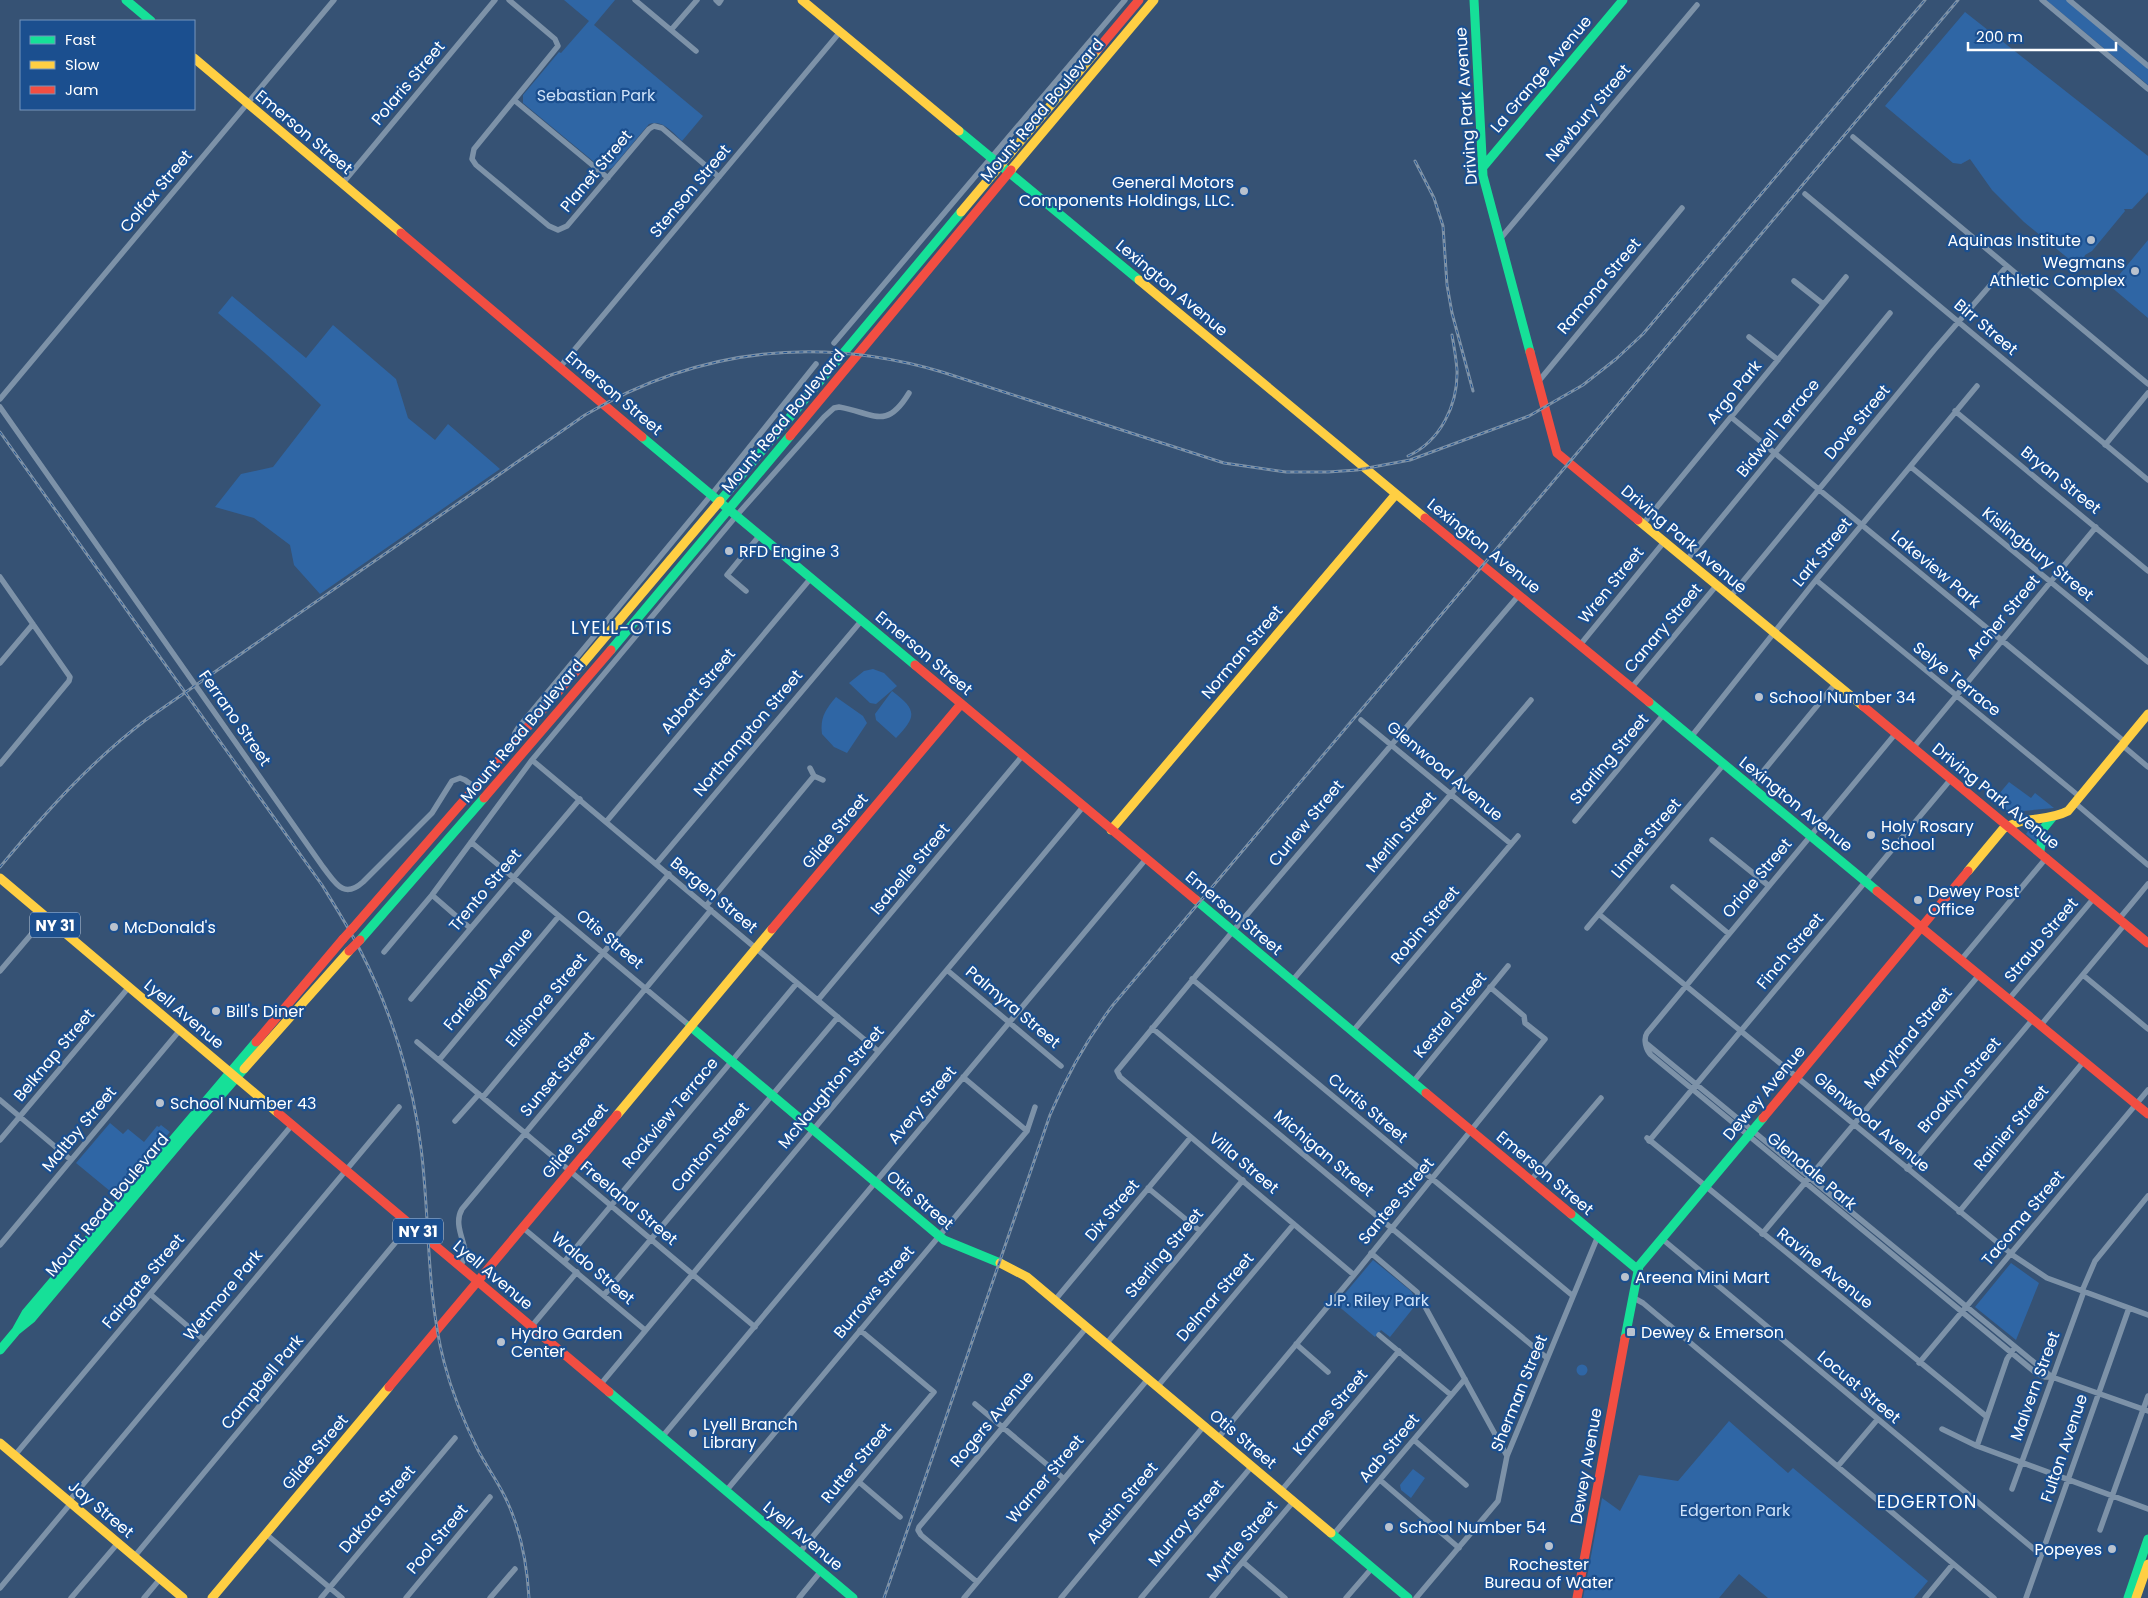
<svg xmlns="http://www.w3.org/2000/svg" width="2148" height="1598" font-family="Poppins,sans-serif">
<rect width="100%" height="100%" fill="#365274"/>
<path fill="#2f66a5" d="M 564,0 L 615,0 L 594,25 L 703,116 L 682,141 C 673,133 663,119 649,124 L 612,168 L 605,171 L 523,103 L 523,95 L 559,52 L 561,53 L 589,21 Z
M 2046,0 L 2067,0 L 2148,68 L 2148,85 Z
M 1965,12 L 2148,156 L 2148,192 L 2132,209 L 2124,209 L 2125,211 L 2092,251 L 2085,255 L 2081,269 L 2024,222 L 1992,190 L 1970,159 L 1961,164 L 1953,163 L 1885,106 Z
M 2148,240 L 2148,318 L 2110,286 Z
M 232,296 L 306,358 L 333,325 L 396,379 L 408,418 L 435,440 L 448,424 L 500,469 L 320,594 L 294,565 L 290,545 L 254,518 L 215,507 L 241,474 L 273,467 L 321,405 C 288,373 254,343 218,313 Z
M 873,669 L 884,673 L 897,686 L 876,704 L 870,703 L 849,683 L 864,671 Z
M 892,691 C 916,709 918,716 896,738 L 876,720 L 875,714 Z
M 836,697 L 863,716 L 867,723 L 847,753 L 834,747 L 822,734 C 820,718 825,710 836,697 Z
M 2009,782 L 2031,798 L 2035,793 L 2054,808 L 2012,812 L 2002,808 L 1993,801 Z
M 2042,824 L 2037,842 L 2036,842 L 2026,834 L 2028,831 L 2025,825 Z
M 110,1123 L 123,1134 L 128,1129 L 144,1142 L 157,1126 L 159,1127 L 161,1125 L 170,1132 L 116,1196 L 76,1163 Z
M 1373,1260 L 1411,1291 L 1418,1302 L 1390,1337 L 1381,1330 L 1375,1337 L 1336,1304 Z
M 2011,1263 L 2039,1283 L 2016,1340 L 1975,1307 Z
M1576.5 1370a5.5 5.5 0 1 1 11 0a5.5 5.5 0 1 1-11 0Z
M 1729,1421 L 1788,1473 L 1793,1468 L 1928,1581 L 1914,1598 L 1768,1598 L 1739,1574 L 1719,1598 L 1583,1598 L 1602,1498 L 1620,1511 L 1639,1475 L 1678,1481 Z
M 1413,1469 L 1425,1478 L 1411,1498 L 1401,1490 L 1400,1485 Z"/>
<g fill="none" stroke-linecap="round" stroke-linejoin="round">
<path stroke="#7d92a8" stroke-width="5.5" d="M 509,0 L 555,39 L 558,46 L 474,149 L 472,159 L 476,165 L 549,226 L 558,230 L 567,226 L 649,129 L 654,126 L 662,128 L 719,177
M 635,0 L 696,51
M 716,0 L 719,3 L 721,0
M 2042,0 L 2148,89
M 2069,0 L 2148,66
M 671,30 L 697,0
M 514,100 L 608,178
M 1853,137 L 2148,384
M 342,184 L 495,0
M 1805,194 L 2148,480
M 1500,239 L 1697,5
M 1794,281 L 1823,304
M 1749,337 L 1778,360
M 834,343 L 1125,0
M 560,367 L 840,32
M 1538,382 L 1682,208
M 0,399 L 334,0
M 0,407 L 323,867 C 335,882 343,900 363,882 L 432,813 L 452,781 L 460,778 L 465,780 L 477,789
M 1955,411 L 2148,571
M 1731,417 L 2125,742
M 2105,445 L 2148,393
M 1911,467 L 2148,662
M 1643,524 L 1846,277
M 1686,561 L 1890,313
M 0,577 L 70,677 L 69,681 L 0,764
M 1816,580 L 2080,797
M 746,591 L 727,575 L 760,535
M 1730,597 L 1934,350 L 2007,266
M 1580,645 L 1664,542
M 0,663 L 33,624
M 1632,687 L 1716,586
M 1361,720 L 1511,844
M 1896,733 L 1647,1033 C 1643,1039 1646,1050 1651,1055 L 2036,1373 L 2045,1377 L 2052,1377 L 2148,1411
M 1691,737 L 1816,580 L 1977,386
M 514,742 L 515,733 L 518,728 L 712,494 L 816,364
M 2122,745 L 2148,767
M 1913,748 L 2096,527
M 532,760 L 878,1051
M 810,768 L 814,776 L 823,780
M 1751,786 L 1835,684
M 2075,803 L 2148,865
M 1575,821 L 1664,714
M 606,822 L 811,578
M 1712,840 L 1769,886
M 471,842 L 690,1026
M 656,864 L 862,620
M 1673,887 L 1729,934
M 432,895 L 470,928
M 706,906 L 814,776
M 1600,915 L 2014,1256 L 2047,1278 L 2148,1315
M 2119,919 L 2148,884
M 1587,928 L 1724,764
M 384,952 L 432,895 L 532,760 L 737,515 L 824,417 L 834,408 L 839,407 C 874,413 886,431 909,393
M 1961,960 L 2047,857
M 947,970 L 1061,1066
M 0,971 L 46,917
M 2083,975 L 2148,1029
M 1192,979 L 1573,1296
M 1292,981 L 1531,700
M 411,999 L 580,799
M 2009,999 L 2094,898
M 818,1000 L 1023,755
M 2041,1025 L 2125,924
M 1152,1028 L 1547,1358
M 1353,1031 L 1518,836
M 417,1042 L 755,1327
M 1646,1043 L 2052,1377
M 439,1060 L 559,916
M 963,1077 L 1027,1131
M 1413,1082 L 1508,966
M 483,1097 L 669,874
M 0,1100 L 71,1160
M 455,1121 L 479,1094
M 1647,1138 L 1987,1417
M 0,1140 L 129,987
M 1649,1141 L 1951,779
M 1907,1169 L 2033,1019
M 1531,1180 L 1601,1098
M 1148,1188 L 1200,1231
M 1959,1212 L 2084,1061
M 522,1227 L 645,1330
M 1762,1234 L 1979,975
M 1661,1238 L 2041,1555
M 0,1245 L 180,1030
M 1371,1253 L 1417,1292 L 1507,1456
M 564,1262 L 797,983
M 460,1266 L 466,1256 C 465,1241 453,1224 462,1209 L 711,910
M 1354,1275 L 1120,1077 L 1117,1071 L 1233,931 L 1519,595
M 2082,1291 L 2095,1261 L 2148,1196
M 150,1294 L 204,1340
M 604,1295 L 838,1017
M 1632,1297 L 1643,1303 L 1994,1598
M 1055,1300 L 1191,1137
M 531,1327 L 577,1272
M 1379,1335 L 1451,1395
M 1106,1344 L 1243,1180
M 1296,1344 L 1328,1372
M 1919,1363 L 2148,1090
M 600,1385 L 1083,807
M 1157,1387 L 1294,1224
M 975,1404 L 1063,1478
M 1942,1429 L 1977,1446 L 2148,1509
M 662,1437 L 1146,859
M 1218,1438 L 1354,1275 L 1545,1039 L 1525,1023 L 1524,1016 L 1490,987
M 1414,1440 L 1466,1485
M 1977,1446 L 2007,1359 L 2013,1350
M 15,1455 L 292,1125
M 1838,1466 L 1877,1420
M 1380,1480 L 1459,1548
M 859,1482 L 900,1517
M 2012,1489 L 2084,1291
M 726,1491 L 1027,1131 L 1035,1107
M 1281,1491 L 1399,1351
M 69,1501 L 399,1107
M 2100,1530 L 2148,1396
M 266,1534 L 342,1598
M 1333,1535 L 1465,1379
M 799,1553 L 934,1392 L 860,1330
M 134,1557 L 410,1225
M 1243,1562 L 1285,1598
M 977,1582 L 921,1535 L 918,1530 L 919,1527 L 1087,1327
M 0,1588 L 71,1503
M 71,1598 L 118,1543
M 144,1598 L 160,1579
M 321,1598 L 455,1438
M 406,1598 L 490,1497
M 490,1598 L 515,1569
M 799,1598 L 821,1571
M 964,1598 L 1148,1379
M 1061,1598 L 1204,1426
M 1141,1598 L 1252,1466
M 1212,1598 L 1293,1502
M 1346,1598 L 1372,1568
M 1416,1598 L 1498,1501 L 1507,1456 L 1598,1236
M 1925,1598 L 1953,1564
M 2026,1598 L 2129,1308"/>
<path stroke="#16e098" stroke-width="9" d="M 126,0 L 151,21
M 1474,0 L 1483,176 L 1530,352
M 959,131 L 1139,280
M 1483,167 L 1623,0
M 642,437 L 915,665
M 720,501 L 961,212
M 611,650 L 790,436
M 1649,702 L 1877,891
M 2040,851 L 2043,829 L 2052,818
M 1196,900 L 1426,1093
M 360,940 L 484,798
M 690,1026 L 944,1240 L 1000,1263
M 1571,1214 L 1637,1269
M 16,1331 L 26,1313 L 256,1042
M 1625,1338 L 1639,1266 L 1763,1118
M 0,1350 L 16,1331 L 31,1319 L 186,1135 L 244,1069
M 609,1392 L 853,1598
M 1331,1533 L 1408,1598
M 2128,1598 L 2148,1539"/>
<path stroke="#ffcf43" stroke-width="9" d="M 802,0 L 959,131
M 194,58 L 401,233
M 1011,170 L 1154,0
M 961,212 L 1098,49
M 1139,280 L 1425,518
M 1638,520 L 1863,706
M 578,669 L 720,501
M 1111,830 L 1396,494
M 1968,871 L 2003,829 C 2023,816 2047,822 2068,811 L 2148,714
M 0,878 L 278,1113
M 244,1069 L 349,951
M 617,1115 L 772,929
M 1000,1263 L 1027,1277 L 1331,1533
M 0,1443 L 183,1598
M 212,1598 L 389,1387
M 2136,1598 L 2148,1564"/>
<path stroke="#f24e42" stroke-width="9" d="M 1098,49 L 1139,0
M 401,233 L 642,437
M 1530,352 L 1557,453 L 1638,520
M 790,436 L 1011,170
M 1425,518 L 1649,702
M 915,665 L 1196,900
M 1863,706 L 2148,943
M 484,798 L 611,650
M 1877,891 L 2148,1114
M 353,928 L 578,669
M 772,929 L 961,704
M 256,1042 L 343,939
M 1426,1093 L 1571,1214
M 278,1113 L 609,1392
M 1763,1118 L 1968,871
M 389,1387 L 617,1115
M 1577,1598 L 1625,1338"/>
<g stroke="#7e92a7" stroke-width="3">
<path id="rail" d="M 1415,161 L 1434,198 L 1443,226 L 1447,285 L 1452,313 L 1473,391
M 0,432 L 322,885 C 335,906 349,928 360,950 C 391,1010 413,1081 421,1148 C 430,1219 426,1292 444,1362 C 452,1393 464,1422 478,1450 C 487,1467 498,1482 506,1499 C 521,1530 527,1564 529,1598
M 1408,456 C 1441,441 1458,404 1457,370 C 1456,358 1454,346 1452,335
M 0,867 C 45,813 90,762 147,719 L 585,415 C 697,349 817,335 942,372 L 1224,463 L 1286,472 L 1328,472 L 1357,470 L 1410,460 L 1529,416 L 1583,385 L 1616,359 L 1643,334 L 1925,0
M 884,1598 L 1050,1115 C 1067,1075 1087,1039 1113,1005 L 1958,0"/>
</g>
<use href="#rail" stroke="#1b4f8f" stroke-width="1" stroke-dasharray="4" stroke-linecap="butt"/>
<path stroke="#f24e42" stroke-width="9" d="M 343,939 L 353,928
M 349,951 L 360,940"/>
</g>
<g fill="#b9c2ce" stroke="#1b4f8f" stroke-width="2">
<circle cx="1244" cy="191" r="5"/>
<circle cx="2091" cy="240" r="5"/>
<circle cx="2135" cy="271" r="5"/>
<circle cx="729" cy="551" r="5"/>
<circle cx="1759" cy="697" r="5"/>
<circle cx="1871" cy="835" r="5"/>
<circle cx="1918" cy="900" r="5"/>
<circle cx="114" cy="927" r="5"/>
<circle cx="216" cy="1011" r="5"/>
<circle cx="160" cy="1103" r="5"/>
<circle cx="1625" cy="1277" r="5"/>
<rect x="1626" y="1327" width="10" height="10" rx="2.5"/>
<circle cx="501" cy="1342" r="5"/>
<circle cx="693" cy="1433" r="5"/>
<circle cx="1389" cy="1527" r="5"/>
<circle cx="1549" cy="1546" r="5"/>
<circle cx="2112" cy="1549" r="5"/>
</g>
<g text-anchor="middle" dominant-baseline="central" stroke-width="4.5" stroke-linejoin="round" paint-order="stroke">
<g fill="#1b4f8f" stroke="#bbcadd" stroke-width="1">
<rect x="30" y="912.5" width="50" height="25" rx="4"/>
<rect x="393" y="1218.5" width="50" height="25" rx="4"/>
</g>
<g font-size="15" font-weight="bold" fill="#fff">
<text x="55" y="925">NY 31</text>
<text x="418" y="1231">NY 31</text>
</g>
<g font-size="16" fill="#fff" stroke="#1b4f8f">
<text transform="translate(1541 74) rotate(-50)">La Grange Avenue</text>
<text transform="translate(408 83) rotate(-50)">Polaris Street</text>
<text transform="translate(1466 106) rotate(-94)">Driving Park Avenue</text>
<text transform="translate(1042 110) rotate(-50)">Mount Read Boulevard</text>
<text transform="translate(1588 113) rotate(-50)">Newbury Street</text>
<text transform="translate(304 132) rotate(40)">Emerson Street</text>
<text transform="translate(596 171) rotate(-50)">Planet Street</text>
<text transform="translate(156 191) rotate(-50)">Colfax Street</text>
<text transform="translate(690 191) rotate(-50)">Stenson Street</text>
<text transform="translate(1599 286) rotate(-50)">Ramona Street</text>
<text transform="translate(1172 288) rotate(40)">Lexington Avenue</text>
<text transform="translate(1986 327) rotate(40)">Birr Street</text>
<text transform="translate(1734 392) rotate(-51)">Argo Park</text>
<text transform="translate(614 393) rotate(40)">Emerson Street</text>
<text transform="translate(783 421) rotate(-50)">Mount Read Boulevard</text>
<text transform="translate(1857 422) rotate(-50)">Dove Street</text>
<text transform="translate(1778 428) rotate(-51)">Bidwell Terrace</text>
<text transform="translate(2061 480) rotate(39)">Bryan Street</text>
<text transform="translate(1684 539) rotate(40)">Driving Park Avenue</text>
<text transform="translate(1484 546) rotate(39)">Lexington Avenue</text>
<text transform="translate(1822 552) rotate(-51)">Lark Street</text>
<text transform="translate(2038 554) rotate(39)">Kislingbury Street</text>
<text transform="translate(1936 569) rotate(40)">Lakeview Park</text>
<text transform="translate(1611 585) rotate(-51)">Wren Street</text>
<text transform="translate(2003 617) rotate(-50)">Archer Street</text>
<text transform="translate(1663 628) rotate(-50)">Canary Street</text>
<text transform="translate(1242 652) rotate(-50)">Norman Street</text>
<text transform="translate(924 653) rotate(40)">Emerson Street</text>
<text transform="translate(1957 679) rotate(39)">Selye Terrace</text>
<text transform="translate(698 691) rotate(-50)">Abbott Street</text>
<text transform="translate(235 718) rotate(55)">Ferrano Street</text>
<text transform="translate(522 731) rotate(-50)">Mount Read Boulevard</text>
<text transform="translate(748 733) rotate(-50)">Northampton Street</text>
<text transform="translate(1609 759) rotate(-50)">Starling Street</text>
<text transform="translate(1445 771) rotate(40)">Glenwood Avenue</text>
<text transform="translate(1996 796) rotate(39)">Driving Park Avenue</text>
<text transform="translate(1796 804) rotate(39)">Lexington Avenue</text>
<text transform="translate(1306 823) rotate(-50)">Curlew Street</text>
<text transform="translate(835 831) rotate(-50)">Glide Street</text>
<text transform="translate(1401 832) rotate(-50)">Merlin Street</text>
<text transform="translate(1646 838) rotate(-50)">Linnet Street</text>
<text transform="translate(910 869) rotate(-50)">Isabelle Street</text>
<text transform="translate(1757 878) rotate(-50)">Oriole Street</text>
<text transform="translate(485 890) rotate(-50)">Trento Street</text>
<text transform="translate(714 895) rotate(40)">Bergen Street</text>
<text transform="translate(1234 913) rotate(40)">Emerson Street</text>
<text transform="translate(1425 925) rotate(-50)">Robin Street</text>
<text transform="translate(610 939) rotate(40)">Otis Street</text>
<text transform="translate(2041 940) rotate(-50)">Straub Street</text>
<text transform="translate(1790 951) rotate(-50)">Finch Street</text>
<text transform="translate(488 979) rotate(-50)">Farleigh Avenue</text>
<text transform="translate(546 1000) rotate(-50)">Ellsinore Street</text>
<text transform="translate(1013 1007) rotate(40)">Palmyra Street</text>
<text transform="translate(184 1014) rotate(40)">Lyell Avenue</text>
<text transform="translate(1450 1015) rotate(-51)">Kestrel Street</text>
<text transform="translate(1908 1038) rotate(-50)">Maryland Street</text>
<text transform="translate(54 1055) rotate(-50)">Belknap Street</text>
<text transform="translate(557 1074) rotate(-50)">Sunset Street</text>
<text transform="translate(1959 1085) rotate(-50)">Brooklyn Street</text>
<text transform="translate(831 1087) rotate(-50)">McNaughton Street</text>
<text transform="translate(1764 1093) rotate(-50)">Dewey Avenue</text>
<text transform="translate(922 1105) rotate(-50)">Avery Street</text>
<text transform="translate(1368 1108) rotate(40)">Curtis Street</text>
<text transform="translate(670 1113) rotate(-50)">Rockview Terrace</text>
<text transform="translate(1872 1122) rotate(40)">Glenwood Avenue</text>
<text transform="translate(2011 1128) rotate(-50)">Rainier Street</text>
<text transform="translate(79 1129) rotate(-50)">Maltby Street</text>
<text transform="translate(575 1141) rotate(-50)">Glide Street</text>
<text transform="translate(710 1147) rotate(-50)">Canton Street</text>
<text transform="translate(1324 1153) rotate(40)">Michigan Street</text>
<text transform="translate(1244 1163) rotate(40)">Villa Street</text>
<text transform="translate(1812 1171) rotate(40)">Glendale Park</text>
<text transform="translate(1545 1173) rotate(40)">Emerson Street</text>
<text transform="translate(920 1200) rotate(40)">Otis Street</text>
<text transform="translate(1396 1201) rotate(-50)">Santee Street</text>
<text transform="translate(629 1203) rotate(40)">Freeland Street</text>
<text transform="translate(107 1205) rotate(-50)">Mount Read Boulevard</text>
<text transform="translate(1112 1210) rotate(-50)">Dix Street</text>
<text transform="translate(2023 1218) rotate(-50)">Tacoma Street</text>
<text transform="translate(1164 1253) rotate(-50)">Sterling Street</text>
<text transform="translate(593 1268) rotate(40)">Waldo Street</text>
<text transform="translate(1825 1268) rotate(39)">Ravine Avenue</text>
<text transform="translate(493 1275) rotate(40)">Lyell Avenue</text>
<text transform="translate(143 1281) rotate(-50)">Fairgate Street</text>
<text transform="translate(874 1292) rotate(-50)">Burrows Street</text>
<text transform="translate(223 1295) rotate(-50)">Wetmore Park</text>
<text transform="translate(1215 1297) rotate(-50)">Delmar Street</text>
<text transform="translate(262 1382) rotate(-50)">Campbell Park</text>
<text transform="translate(2035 1386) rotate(-70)">Malvern Street</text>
<text transform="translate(1859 1387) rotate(40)">Locust Street</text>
<text transform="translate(1519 1393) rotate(-68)">Sherman Street</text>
<text transform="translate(1330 1412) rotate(-50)">Karnes Street</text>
<text transform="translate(992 1419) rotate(-50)">Rogers Avenue</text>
<text transform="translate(1243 1439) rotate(40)">Otis Street</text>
<text transform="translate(1389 1448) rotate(-50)">Aab Street</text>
<text transform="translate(2064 1448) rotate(-71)">Fulton Avenue</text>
<text transform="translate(315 1452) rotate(-50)">Glide Street</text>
<text transform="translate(856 1463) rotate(-50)">Rutter Street</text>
<text transform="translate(1586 1466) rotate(-80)">Dewey Avenue</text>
<text transform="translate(1045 1479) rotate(-50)">Warner Street</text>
<text transform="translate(1122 1503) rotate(-50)">Austin Street</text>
<text transform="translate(101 1509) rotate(40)">Jay Street</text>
<text transform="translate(377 1509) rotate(-50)">Dakota Street</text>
<text transform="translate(1186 1523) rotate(-50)">Murray Street</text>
<text transform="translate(803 1536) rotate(40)">Lyell Avenue</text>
<text transform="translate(437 1539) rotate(-50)">Pool Street</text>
<text transform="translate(1242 1541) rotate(-50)">Myrtle Street</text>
</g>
<g font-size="16" fill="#cfe3fa" stroke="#1b4f8f">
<text x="596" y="95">Sebastian Park</text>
<text x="1377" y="1300">J.P. Riley Park</text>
<text x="1735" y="1510">Edgerton Park</text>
</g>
<g font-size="16" fill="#fff" stroke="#1b4f8f" text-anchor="start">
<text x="1234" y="182" text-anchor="end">General Motors<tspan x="1234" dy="18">Components Holdings, LLC.</tspan></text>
<text x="2081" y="240" text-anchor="end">Aquinas Institute</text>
<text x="2125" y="262" text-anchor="end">Wegmans<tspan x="2125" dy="18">Athletic Complex</tspan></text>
<text x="739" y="551">RFD Engine 3</text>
<text x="1769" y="697">School Number 34</text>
<text x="1881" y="826">Holy Rosary<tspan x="1881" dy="18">School</tspan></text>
<text x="1928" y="891">Dewey Post<tspan x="1928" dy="18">Office</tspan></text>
<text x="124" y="927">McDonald's</text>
<text x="226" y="1011">Bill's Diner</text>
<text x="170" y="1103">School Number 43</text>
<text x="1635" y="1277">Areena Mini Mart</text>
<text x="1641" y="1332">Dewey &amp; Emerson</text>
<text x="511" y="1333">Hydro Garden<tspan x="511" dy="18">Center</tspan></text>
<text x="703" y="1424">Lyell Branch<tspan x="703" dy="18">Library</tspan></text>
<text x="1399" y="1527">School Number 54</text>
<text x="2102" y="1549" text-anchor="end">Popeyes</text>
<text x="1549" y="1564" text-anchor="middle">Rochester<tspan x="1549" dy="18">Bureau of Water</tspan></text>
</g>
<g font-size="18" letter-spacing="1" fill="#fff" stroke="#1b4f8f">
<text x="622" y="627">LYELL-OTIS</text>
<text x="1927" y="1501">EDGERTON</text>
</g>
</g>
<rect x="20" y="20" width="175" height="90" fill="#1b4f8f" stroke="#7695bc"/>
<rect x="30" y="36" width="25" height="8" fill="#16e098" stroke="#7695bc"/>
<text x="65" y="45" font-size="15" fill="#ffffff">Fast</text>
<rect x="30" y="61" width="25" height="8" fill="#ffcf43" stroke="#7695bc"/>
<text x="65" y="70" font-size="15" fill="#ffffff">Slow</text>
<rect x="30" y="86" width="25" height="8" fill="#f24e42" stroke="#7695bc"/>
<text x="65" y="95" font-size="15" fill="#ffffff">Jam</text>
<path d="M1968 42v8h148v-8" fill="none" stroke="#ffffff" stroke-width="2.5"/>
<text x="1976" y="42" font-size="15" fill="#ffffff" stroke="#1b4f8f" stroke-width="4" paint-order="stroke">200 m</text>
</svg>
